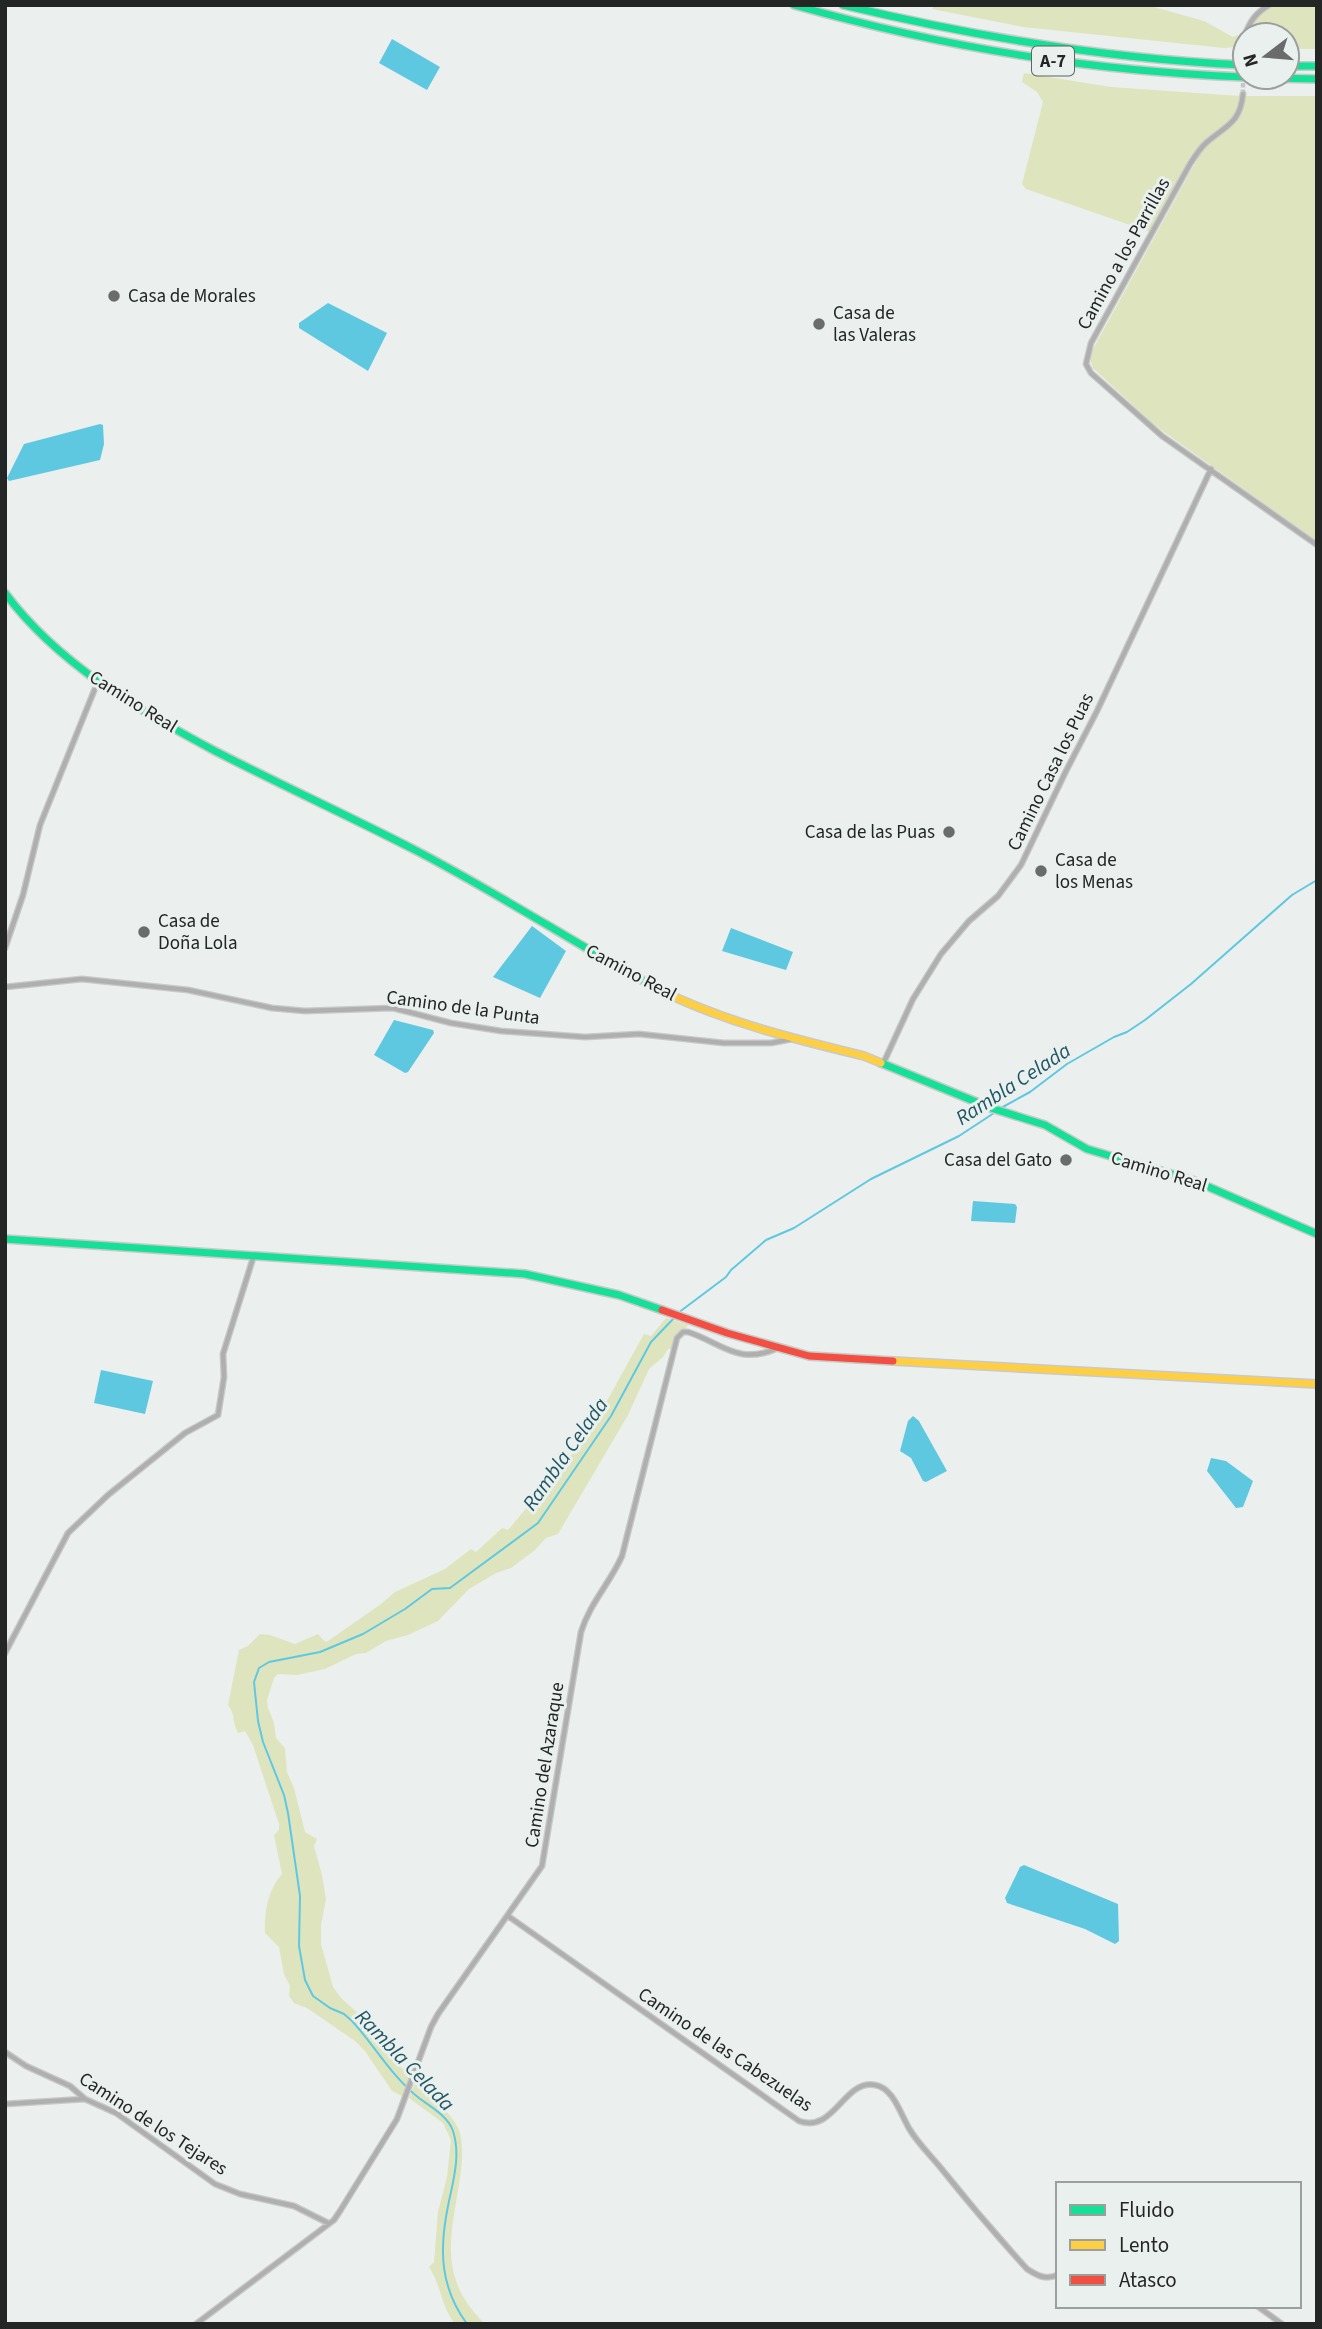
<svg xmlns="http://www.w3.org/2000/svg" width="1322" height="2329" font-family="'Source Sans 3',sans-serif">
<rect width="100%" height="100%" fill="#ebefed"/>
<path fill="#dee5be" d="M 934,5 L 1147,5 L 1204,21 L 1233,37 L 1239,35 L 1242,37 L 1235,47 L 1224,48 L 1023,27 L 932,9 Z
M 1273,5 L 1317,5 L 1317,49 L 1287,49 L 1287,35 L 1248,35 C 1253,21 1260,12 1273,5 Z
M 1024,73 L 1111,87 L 1240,96 C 1237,125 1213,131 1197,151 L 1150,232 L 1026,189 L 1022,184 L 1043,102 L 1037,92 L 1022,82 Z
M 1246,96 L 1317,96 L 1317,541 L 1153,424 L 1093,368 L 1090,359 L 1093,349 L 1200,154 C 1217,131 1241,128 1246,96 Z
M 666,1318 L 688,1325 L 685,1330 L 675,1335 L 672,1349 L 668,1349 L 663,1357 L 649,1369 L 628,1415 L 558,1534 L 546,1538 L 535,1550 L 511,1568 L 496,1573 L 469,1589 L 438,1621 L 408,1635 L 386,1641 L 366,1653 L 356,1654 L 325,1669 L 297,1675 L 278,1674 L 274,1678 L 267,1700 L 268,1708 L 274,1723 L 276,1738 L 285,1748 L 287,1772 L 294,1788 L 305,1832 L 317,1839 L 314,1846 L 322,1875 L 326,1899 L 321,1925 L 321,1944 L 333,1987 L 342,1999 L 375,2028 L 380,2043 L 390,2057 L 402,2068 L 412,2073 L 404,2097 L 392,2091 L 365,2051 L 355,2041 L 307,2008 L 294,2003 L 289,1996 L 290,1986 L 284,1974 L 279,1947 L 265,1933 C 264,1913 268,1889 282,1874 L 274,1835 L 279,1830 L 279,1824 L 253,1745 L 245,1731 L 238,1733 C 232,1723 236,1715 228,1705 L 239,1650 L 248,1646 L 260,1634 L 270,1635 L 295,1644 L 318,1634 L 325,1642 L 328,1641 L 381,1604 L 395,1592 L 445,1569 L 471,1549 L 476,1552 L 502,1528 L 508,1530 L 588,1435 L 644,1334 L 651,1336 Z
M 415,2083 C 429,2097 451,2111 459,2130 C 464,2145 462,2163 460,2178 C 451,2237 437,2277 485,2324 L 455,2324 C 440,2304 442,2287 429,2267 L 434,2262 L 438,2212 L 447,2177 L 451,2140 L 443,2123 L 409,2098 Z"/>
<path fill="#5fc8e1" d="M 392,39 L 440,67 L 427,90 L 379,63 Z
M 328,303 L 387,333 L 368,371 L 299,328 L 299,323 Z
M 100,424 L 103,425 L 104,444 L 100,460 L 9,481 L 7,478 L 24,444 Z
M 532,926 L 566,951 L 540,998 L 493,977 Z
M 731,928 L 793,952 L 786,970 L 722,951 Z
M 394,1020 L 433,1030 L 434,1033 L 408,1072 L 405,1073 L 374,1055 Z
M 973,1201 L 1015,1204 L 1017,1207 L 1015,1223 L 971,1221 Z
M 101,1370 L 153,1381 L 145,1414 L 94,1403 Z
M 913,1416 L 919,1421 L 947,1471 L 926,1482 L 923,1481 L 911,1458 L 900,1451 L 908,1421 Z
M 1211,1458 L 1226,1461 L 1253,1481 L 1243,1507 L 1236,1508 L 1207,1471 Z
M 1024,1865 L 1118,1904 L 1119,1941 L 1115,1944 L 1085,1929 L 1007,1903 L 1005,1898 L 1020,1867 Z"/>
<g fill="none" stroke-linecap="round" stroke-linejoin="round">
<path stroke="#5fc8e1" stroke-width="2" d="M 1001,1108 L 1030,1092 L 1067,1064 L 1114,1037 L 1127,1032 L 1145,1020 L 1191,984 L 1292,895 L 1317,880
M 678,1313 L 726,1277 L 731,1270 L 766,1240 L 794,1228 L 871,1179 L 959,1136 L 994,1113
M 467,2324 C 440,2287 439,2250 448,2206 C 453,2181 461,2156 453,2131 C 448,2116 431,2107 419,2098 C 392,2077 375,2046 352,2021 L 344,2014 L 330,2008 L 313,1996 L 305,1980 L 299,1946 L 300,1896 L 288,1813 L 284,1795 L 263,1742 L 258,1721 L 254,1682 L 259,1668 L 269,1662 L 320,1652 L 363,1634 L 405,1609 L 432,1589 L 450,1588 L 538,1523 L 611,1416 L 651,1342 L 675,1317"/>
<path stroke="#c3c7c5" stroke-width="4.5" stroke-dasharray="4.5 2" stroke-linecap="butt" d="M 1243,94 L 1243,48"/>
<g stroke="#c8cac9" stroke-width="7">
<path id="street" d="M 1245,35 C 1250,21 1256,13 1269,5
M 1243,48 L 1245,36
M 1243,94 C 1240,123 1227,125 1207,142 C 1200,148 1195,156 1190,164 L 1091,343 L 1086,364 L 1091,373 L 1162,436 L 1317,545
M 5,948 L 23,895 L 40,825 L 98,681
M 5,987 L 82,979 L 188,990 L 272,1008 L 305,1011 L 393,1008 L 451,1023 L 501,1031 L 585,1037 L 639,1034 L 724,1043 L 771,1043 L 792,1039
M 883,1064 L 913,999 L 941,954 L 969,921 L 998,896 L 1021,865 L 1066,771 L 1097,711 L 1211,469
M 5,1653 L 68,1533 L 108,1495 L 185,1433 L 218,1415 L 224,1377 L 223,1354 L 254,1255
M 508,1916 L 799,2121 C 834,2134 844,2079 875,2085 C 894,2088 901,2116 910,2130 C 918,2143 930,2155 940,2167 C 968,2202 997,2236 1027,2269 C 1038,2276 1045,2280 1058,2275
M 5,2052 L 26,2066 L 70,2086 L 85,2099 L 116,2113 L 215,2184 L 240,2194 L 294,2206 L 328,2223
M 5,2104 L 85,2099
M 1257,2306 L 1282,2324
M 196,2324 L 334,2220 L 340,2211 L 397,2119 L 431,2027 L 438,2014 L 542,1866 L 581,1632 C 590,1603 610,1583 622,1556 L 677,1338 L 683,1332 L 688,1332 C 722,1343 738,1366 778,1348"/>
</g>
<g stroke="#c8cac9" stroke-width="10">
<path id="fast" d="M 794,5 C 971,55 1133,77 1317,79
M 843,5 C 976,37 1108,59 1245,65
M 1287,66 L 1317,66
M 5,593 C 58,664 138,710 215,751 C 281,785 349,816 415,850 C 500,894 580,947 664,992
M 881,1063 L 991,1108 L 1045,1125 L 1087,1149 L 1195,1181 L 1317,1234
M 5,1239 L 525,1274 L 619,1295 L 662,1310"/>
</g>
<g stroke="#c8cac9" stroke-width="10">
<path id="slow" d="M 664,992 C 728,1023 795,1039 864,1056 L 881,1063
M 893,1361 L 1317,1384"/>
</g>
<g stroke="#c8cac9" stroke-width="10">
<path id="jam" d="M 662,1310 L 727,1333 L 809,1356 L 893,1361"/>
</g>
<use href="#street" stroke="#afafaf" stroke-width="4.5"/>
<use href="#fast" stroke="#16e098" stroke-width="7"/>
<use href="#slow" stroke="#ffcf43" stroke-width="7"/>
<use href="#jam" stroke="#f24e42" stroke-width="7"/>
</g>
<g fill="#6a6c6b" stroke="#eaf0ed" stroke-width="2.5">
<circle cx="114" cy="296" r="7"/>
<circle cx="819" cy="324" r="7"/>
<circle cx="949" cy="832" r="7"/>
<circle cx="1041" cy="871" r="7"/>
<circle cx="144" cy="932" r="7"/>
<circle cx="1066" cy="1160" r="7"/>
</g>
<g text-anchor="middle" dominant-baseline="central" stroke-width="6" stroke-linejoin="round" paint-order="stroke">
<rect fill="#eaf0ed" stroke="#5f6361" stroke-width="2" x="1032" y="46.5" width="42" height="29" rx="5"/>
<g font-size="18" font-weight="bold" fill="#242625">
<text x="1053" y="61">A-7</text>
</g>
<g font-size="19" fill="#242625" stroke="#eaf0ed">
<text transform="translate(1124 254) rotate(-61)">Camino a los Parrillas</text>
<text transform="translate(133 702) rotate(32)">Camino Real</text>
<text transform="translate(1051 772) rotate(-64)">Camino Casa los Puas</text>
<text transform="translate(631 973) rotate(28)">Camino Real</text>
<text transform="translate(463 1008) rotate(8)">Camino de la Punta</text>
<text transform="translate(1159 1172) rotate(17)">Camino Real</text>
<text transform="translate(545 1765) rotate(-81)">Camino del Azaraque</text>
<text transform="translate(725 2050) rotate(34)">Camino de las Cabezuelas</text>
<text transform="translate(153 2124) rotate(33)">Camino de los Tejares</text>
</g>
<g font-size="19" fill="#242625" stroke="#eaf0ed" text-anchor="start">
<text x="128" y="296">Casa de Morales</text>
<text x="833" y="313">Casa de<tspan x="833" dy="22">las Valeras</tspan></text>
<text x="935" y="832" text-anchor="end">Casa de las Puas</text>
<text x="1055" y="860">Casa de<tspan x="1055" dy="22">los Menas</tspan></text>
<text x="158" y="921">Casa de<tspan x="158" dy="22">Doña Lola</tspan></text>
<text x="1052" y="1160" text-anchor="end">Casa del Gato</text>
</g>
<g font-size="21" font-style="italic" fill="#1f5565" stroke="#eaf0ed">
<text transform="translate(1013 1084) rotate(-33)">Rambla Celada</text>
<text transform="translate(565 1454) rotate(-55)">Rambla Celada</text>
<text transform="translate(405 2060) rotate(46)">Rambla Celada</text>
</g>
</g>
<rect width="1322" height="2329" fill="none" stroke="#242625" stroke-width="14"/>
<rect x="1056" y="2182" width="245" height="126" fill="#eaf0ed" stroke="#9b9f9d" stroke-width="2"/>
<rect x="1070" y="2205" width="35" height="10" fill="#16e098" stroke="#9b9f9d" stroke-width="2"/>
<text x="1119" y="2217" font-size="21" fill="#242625">Fluido</text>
<rect x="1070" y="2240" width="35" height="10" fill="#ffcf43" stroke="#9b9f9d" stroke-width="2"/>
<text x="1119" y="2252" font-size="21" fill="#242625">Lento</text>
<rect x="1070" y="2275" width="35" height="10" fill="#f24e42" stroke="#9b9f9d" stroke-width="2"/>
<text x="1119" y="2287" font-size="21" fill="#242625">Atasco</text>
<g transform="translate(1266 56) rotate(254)"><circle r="33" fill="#eaf0ed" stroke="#9b9f9d" stroke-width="2"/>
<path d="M0-5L12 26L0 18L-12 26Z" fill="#6a6c6b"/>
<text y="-10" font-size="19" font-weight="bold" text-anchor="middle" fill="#242625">N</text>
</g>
</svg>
